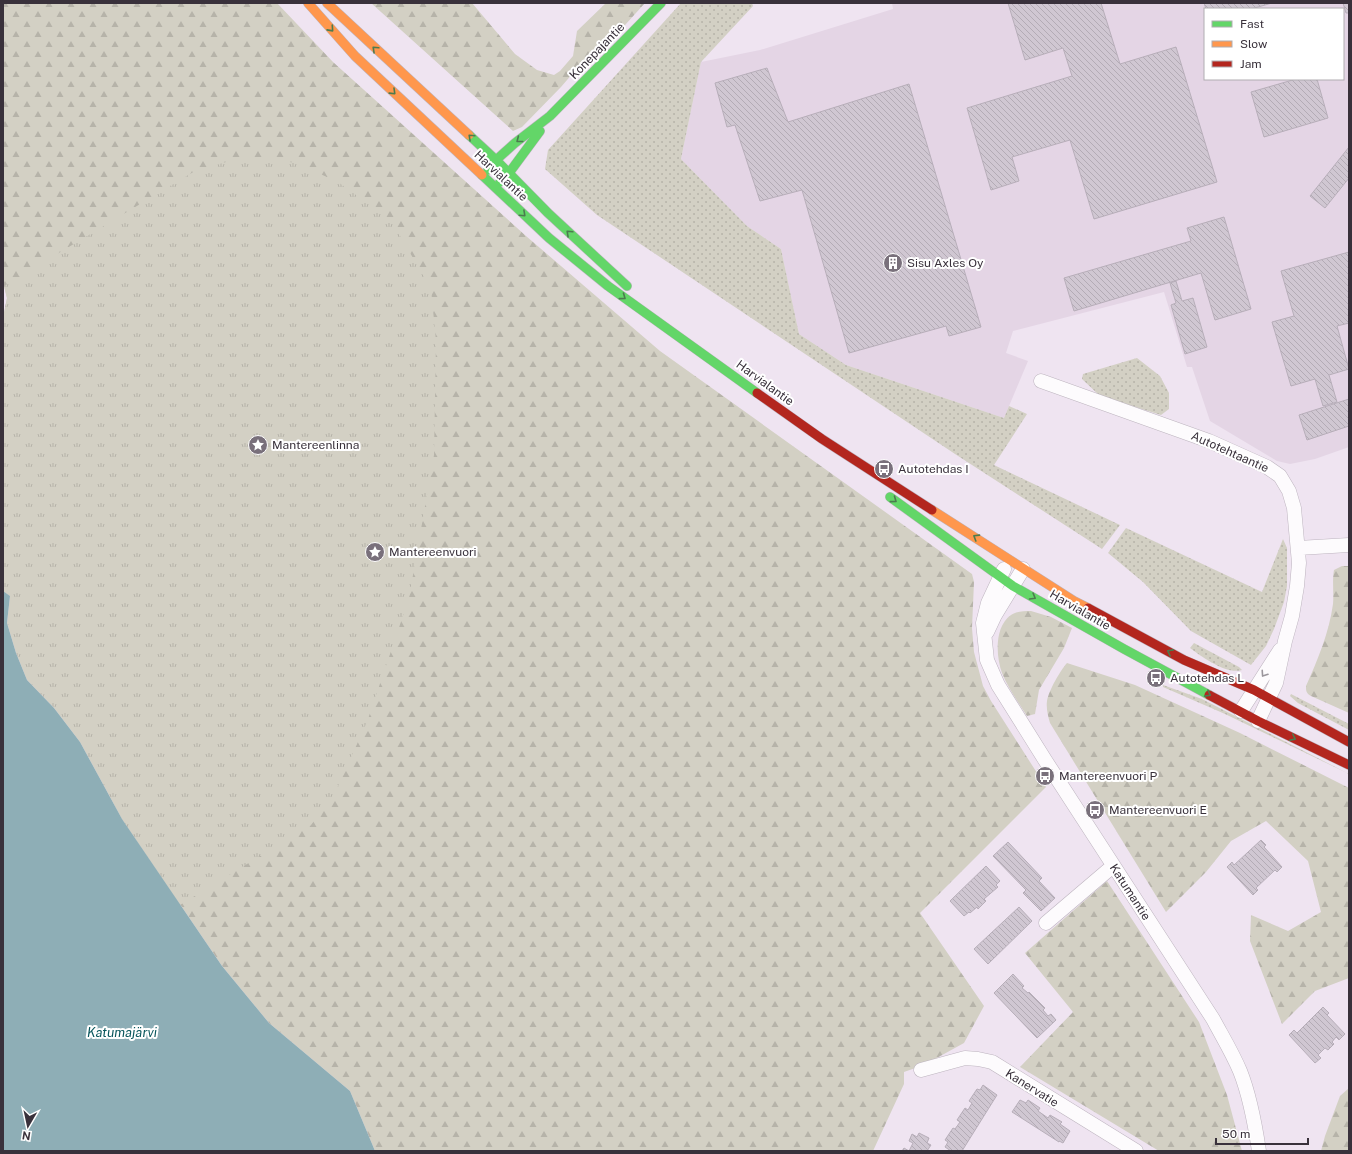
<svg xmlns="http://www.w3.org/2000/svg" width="1352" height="1154" font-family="'Public Sans',sans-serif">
<defs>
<pattern id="grass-dots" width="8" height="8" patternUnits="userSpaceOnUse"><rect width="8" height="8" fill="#d3d0c4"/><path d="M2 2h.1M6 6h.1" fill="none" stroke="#b6b3a9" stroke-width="1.8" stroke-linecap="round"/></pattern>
<pattern id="forest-firs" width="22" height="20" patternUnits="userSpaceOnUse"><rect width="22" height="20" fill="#d3d0c4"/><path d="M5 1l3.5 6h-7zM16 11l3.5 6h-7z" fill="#b6b3a9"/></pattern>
<pattern id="park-tufts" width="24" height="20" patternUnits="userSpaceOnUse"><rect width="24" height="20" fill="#d3d0c4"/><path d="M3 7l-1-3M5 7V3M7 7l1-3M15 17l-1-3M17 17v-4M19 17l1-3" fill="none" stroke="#b6b3a9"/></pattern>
<pattern id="building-back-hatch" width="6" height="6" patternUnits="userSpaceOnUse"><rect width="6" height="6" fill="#d0c7d2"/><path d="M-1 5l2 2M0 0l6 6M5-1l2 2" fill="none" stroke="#b3abb5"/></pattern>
</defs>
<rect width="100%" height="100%" fill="#efe4f1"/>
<path fill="#e4d5e5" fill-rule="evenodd" d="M 892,3 L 1349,3 L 1349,447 L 1315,459 L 1290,464 L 1277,461 L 1210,421 L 1192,367 L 1187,367 L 1164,292 L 1013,331 L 1006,353 L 1028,361 L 1004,418 L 846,365 L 799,334 L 781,249 L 747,226 L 681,159 L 701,62 L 760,50 L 893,9 ZM 1205,9 L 1343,9 L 1343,79 L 1205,79 Z"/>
<path fill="url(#grass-dots)" d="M 681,3 L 752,3 L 753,6 L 701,62 L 681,159 L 747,226 L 781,249 L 799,334 L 846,365 L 1004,418 L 1009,406 L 1027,414 L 994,465 L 1120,525 L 1102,549 L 955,454 L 597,215 L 545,169 L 548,150 Z
M 1137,358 L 1160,376 L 1169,393 L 1169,409 L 1161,415 L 1100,396 L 1082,379 L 1083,374 Z
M 1126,528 L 1262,592 L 1283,539 L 1287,548 L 1287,586 L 1284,602 L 1274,629 L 1266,646 L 1251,665 L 1191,631 L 1143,582 L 1108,553 Z
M 1194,643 L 1239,667 L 1242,670 C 1227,675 1202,657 1190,648 Z
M 1163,685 L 1202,699 L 1349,774 L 1225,714 L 1163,687 Z
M 1291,694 L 1349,724 L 1349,730 L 1298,703 L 1290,696 Z"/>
<path fill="url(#forest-firs)" d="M 3,3 L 277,3 L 333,62 L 526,236 L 660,351 L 972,574 L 974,582 L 972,628 L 974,652 L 983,686 L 991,701 L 1046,787 L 920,913 L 984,1006 L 964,1043 L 924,1065 L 904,1072 L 904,1084 L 873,1151 L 375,1151 L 350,1091 L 269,1023 L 222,966 L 122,819 L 10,596 L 3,591 L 3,318 L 7,298 L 3,282 Z
M 371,3 L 472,3 L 515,54 L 537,70 L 554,75 L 560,71 L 573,56 L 577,31 L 606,3 L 645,3 L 597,56 L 586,58 L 561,87 L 522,127 L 513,131 Z
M 1342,566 L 1349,566 L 1349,713 L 1311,696 C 1306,693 1306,691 1306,686 C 1318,659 1329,633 1333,604 C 1334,593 1332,581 1334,570 Z
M 1031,611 L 1051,617 L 1072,628 L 1064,648 L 1039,690 L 1035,714 L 1027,716 C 1018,702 1008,688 1002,673 C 996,656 994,627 1011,615 C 1017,611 1024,611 1031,611 Z
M 1067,663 L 1135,685 L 1240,733 L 1349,788 L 1349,978 L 1315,991 L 1282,1024 L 1250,941 L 1251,915 L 1288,931 L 1321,912 L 1308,861 L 1266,821 L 1231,841 L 1206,872 L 1166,912 L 1050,723 C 1048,716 1046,708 1047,701 C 1049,690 1060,671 1067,663 Z
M 1107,881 L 1199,1022 L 1227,1095 L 1242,1151 L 1159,1151 L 1020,1067 L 1073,1012 L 1025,953 Z
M 1349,1088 L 1349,1151 L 1321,1151 L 1325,1136 L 1340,1096 Z"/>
<path fill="url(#park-tufts)" d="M 263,158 L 296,163 L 338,182 L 391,220 L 431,289 L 436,341 L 434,455 L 409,598 L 367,722 L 334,795 L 311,825 L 180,905 L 122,819 L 80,742 L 54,708 L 27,680 L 16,653 L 7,623 L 10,596 L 3,591 L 3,318 L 7,298 L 4,286 L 195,171 L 233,160 Z"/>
<path fill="#8eaeb6" d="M 3,591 L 10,596 L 7,623 L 16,653 L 27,680 L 54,708 L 80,742 L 122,819 L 222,966 L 269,1023 L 350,1091 L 375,1151 L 3,1151 Z"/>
<path fill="url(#building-back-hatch)" stroke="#b7aeb9" d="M 1008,3 L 1101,3 L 1120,64 L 1176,47 L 1217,182 L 1094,219 L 1070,140 L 1012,157 L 1019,181 L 991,190 L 967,108 L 1072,76 L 1063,48 L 1025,60 Z
M 1204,3 L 1272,3 L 1251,9 L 1206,9 Z
M 1343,3 L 1349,3 L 1349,13 L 1346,13 Z
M 767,68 L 788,122 L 909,84 L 981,327 L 949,336 L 946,326 L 849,353 L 802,190 L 760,201 L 735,125 L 727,127 L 715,83 Z
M 1296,79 L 1317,79 L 1328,118 L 1264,137 L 1251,92 Z
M 1349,147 L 1349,178 L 1325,208 L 1310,196 Z
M 1224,217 L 1251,309 L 1215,320 L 1201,273 L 1074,311 L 1064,278 L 1191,241 L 1187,228 Z
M 1349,252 L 1349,323 L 1337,326 L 1349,369 L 1329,375 L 1337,402 L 1323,406 L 1315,379 L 1291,386 L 1272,322 L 1294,316 L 1281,271 Z
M 1176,281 L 1182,301 L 1193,298 L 1207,347 L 1185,354 L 1171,305 L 1176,303 L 1170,283 Z
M 1349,399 L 1349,426 L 1307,440 L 1299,415 Z
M 1261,840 L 1266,845 L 1264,847 L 1282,867 L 1277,872 L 1275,870 L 1256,888 L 1258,890 L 1253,895 L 1227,867 L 1232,862 L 1234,865 Z
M 1008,842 L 1042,878 L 1039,881 L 1055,898 L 1041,911 L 1023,893 L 1026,890 L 993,856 Z
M 986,866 L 1000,881 L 996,885 L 998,887 L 984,899 L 986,901 L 978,909 L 977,907 L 970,913 L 969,912 L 964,916 L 950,901 Z
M 1019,907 L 1032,921 L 988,964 L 974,949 Z
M 1013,974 L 1024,986 L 1022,988 L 1028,993 L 1029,992 L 1045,1008 L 1043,1010 L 1048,1016 L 1051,1014 L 1056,1020 L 1037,1038 L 994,993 Z
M 1323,1007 L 1329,1013 L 1327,1015 L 1345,1034 L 1339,1040 L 1336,1037 L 1332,1042 L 1334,1044 L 1328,1050 L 1325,1048 L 1318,1055 L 1321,1058 L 1315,1063 L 1289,1035 L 1294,1030 L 1297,1033 Z
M 983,1085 L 997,1095 L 962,1151 L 951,1151 L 945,1147 L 948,1142 L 945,1140 L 953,1128 L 955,1129 L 960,1122 L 957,1120 L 965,1108 L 968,1110 L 972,1103 L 969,1101 L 977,1089 L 980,1090 Z
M 1020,1100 L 1026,1103 L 1028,1100 L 1040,1108 L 1038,1111 L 1048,1118 L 1050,1115 L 1062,1122 L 1060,1124 L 1070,1131 L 1063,1143 L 1059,1141 L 1059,1142 L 1012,1112 Z
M 919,1133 L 929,1138 L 927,1143 L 931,1145 L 927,1151 L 902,1151 L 904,1148 L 909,1151 L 913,1143 L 909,1141 L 912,1134 L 917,1137 Z"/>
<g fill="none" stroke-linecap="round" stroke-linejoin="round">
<g stroke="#bdb4bf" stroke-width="15">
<path id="street" d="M 1041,381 L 1209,441 L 1267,467 L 1280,476 L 1289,491 L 1294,508 L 1299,563 L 1297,586 L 1292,616 L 1285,641 L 1276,683 L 1258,721
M 1298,548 L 1349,545
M 1004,569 L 988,603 L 983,623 L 987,660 L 998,685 L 1045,760 L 1213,1019 C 1222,1036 1232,1052 1240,1071 C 1250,1096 1255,1124 1259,1151
M 987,632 L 995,615 L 1023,569
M 1241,711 L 1280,650
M 1046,923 L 1113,866
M 921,1070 L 965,1058 L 978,1059 L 992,1062 L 1136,1151"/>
</g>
<g stroke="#bdb4bf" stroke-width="10">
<path id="fast" d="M 469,135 L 496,160 L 548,213 L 627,286
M 488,170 L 496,160 L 515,143 L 550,116 L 661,3
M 482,175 L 549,238 L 608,286 L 757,393
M 500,182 L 509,173 L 540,131
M 890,497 L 1013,586 L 1124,649 L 1209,695"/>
</g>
<g stroke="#bdb4bf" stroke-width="10">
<path id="slow" d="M 308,3 L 355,56 L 482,175
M 327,3 L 469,135
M 932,510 L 1074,601 L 1088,608"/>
</g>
<g stroke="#bdb4bf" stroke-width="10">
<path id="jam" d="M 757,393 L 822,439 L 932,510
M 1088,608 L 1184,660 L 1254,690 L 1349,742
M 1209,695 L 1258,721 L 1349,765"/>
</g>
<use href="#street" stroke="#fdfbfd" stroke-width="14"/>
<use href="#fast" stroke="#63d668" stroke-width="9"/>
<use href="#slow" stroke="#ff974d" stroke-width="9"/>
<use href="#jam" stroke="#b3261e" stroke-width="9"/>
</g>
<defs><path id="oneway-chevron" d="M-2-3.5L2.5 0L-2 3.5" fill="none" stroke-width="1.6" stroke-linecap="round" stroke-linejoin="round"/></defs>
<g stroke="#4c7b4f">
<use href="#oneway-chevron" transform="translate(331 29) rotate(48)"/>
<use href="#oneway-chevron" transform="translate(375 49) rotate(-137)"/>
<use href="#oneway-chevron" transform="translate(393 92) rotate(44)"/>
<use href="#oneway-chevron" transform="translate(471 137) rotate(-137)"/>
<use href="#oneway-chevron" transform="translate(519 140) rotate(142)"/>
<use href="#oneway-chevron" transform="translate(523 214) rotate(43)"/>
<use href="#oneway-chevron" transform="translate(569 233) rotate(-137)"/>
<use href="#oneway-chevron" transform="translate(623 297) rotate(36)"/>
<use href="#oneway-chevron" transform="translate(894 500) rotate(36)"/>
<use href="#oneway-chevron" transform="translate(976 537) rotate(-148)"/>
<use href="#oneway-chevron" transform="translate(1033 597) rotate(30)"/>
<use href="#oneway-chevron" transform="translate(1170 652) rotate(-152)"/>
<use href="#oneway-chevron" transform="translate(1208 694) rotate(28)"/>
<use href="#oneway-chevron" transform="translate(1293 738) rotate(26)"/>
</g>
<use stroke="#9b969c" href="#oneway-chevron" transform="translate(1264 674) rotate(124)"/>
<defs>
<g id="building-disc" transform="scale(1)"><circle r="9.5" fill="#79707b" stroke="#fff"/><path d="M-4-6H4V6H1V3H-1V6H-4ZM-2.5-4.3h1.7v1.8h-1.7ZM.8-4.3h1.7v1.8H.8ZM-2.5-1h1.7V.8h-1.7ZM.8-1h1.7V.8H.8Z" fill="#fff"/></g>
<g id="sight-disc" transform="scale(1)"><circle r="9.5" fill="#79707b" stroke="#fff"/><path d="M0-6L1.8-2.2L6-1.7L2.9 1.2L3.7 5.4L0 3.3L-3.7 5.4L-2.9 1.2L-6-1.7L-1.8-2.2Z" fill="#fff"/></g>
<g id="bus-disc" transform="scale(1)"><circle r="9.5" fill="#79707b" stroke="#fff"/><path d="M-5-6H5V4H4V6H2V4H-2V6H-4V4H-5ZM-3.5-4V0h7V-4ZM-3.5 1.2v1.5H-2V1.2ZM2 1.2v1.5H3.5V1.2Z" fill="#fff"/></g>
</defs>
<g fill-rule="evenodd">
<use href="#building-disc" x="893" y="263"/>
<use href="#sight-disc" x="258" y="445"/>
<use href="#bus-disc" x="884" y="469"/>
<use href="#sight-disc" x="375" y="552"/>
<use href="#bus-disc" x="1156" y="678"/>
<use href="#bus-disc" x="1045" y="776"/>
<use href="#bus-disc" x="1095" y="810"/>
</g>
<g text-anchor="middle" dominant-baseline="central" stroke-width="4" stroke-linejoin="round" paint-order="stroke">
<g font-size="12" fill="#39313b" stroke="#fff">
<text transform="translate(597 51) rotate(-46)">Konepajantie</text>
<text transform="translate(501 176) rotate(43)">Harvialantie</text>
<text transform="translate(765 383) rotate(36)">Harvialantie</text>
<text transform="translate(1230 452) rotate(24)">Autotehtaantie</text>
<text transform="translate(1080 610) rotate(30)">Harvialantie</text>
<text transform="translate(1130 892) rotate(57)">Katumantie</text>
<text transform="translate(1032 1088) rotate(32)">Kanervatie</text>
</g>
<g font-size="12" fill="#39313b" stroke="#fff" text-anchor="start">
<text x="907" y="263">Sisu Axles Oy</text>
<text x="272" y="445">Mantereenlinna</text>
<text x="898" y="469">Autotehdas I</text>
<text x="389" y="552">Mantereenvuori</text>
<text x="1170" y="678">Autotehdas L</text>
<text x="1059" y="776">Mantereenvuori P</text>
<text x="1109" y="810">Mantereenvuori E</text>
</g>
<g font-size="13" font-style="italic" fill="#08565c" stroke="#fff">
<text x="122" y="1032">Katumajärvi</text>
</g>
</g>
<rect width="1352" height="1154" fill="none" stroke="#39313b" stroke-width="8"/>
<rect x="1204" y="8" width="140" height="72" fill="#ffffff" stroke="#b0adb1"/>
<rect x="1212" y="21" width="20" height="6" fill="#63d668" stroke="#b0adb1"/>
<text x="1240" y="28" font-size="12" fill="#39313b">Fast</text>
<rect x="1212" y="41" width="20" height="6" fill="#ff974d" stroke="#b0adb1"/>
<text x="1240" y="48" font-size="12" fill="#39313b">Slow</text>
<rect x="1212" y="61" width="20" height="6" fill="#b3261e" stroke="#b0adb1"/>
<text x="1240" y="68" font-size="12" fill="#39313b">Jam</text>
<g transform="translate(28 1126) rotate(189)" stroke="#ffffff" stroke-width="3" paint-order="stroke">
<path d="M0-3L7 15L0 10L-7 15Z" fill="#39313b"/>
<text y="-6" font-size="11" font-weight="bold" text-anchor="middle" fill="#39313b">N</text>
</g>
<path d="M1216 1138v6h92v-6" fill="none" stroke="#39313b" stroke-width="2"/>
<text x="1222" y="1138" font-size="12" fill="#39313b" stroke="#ffffff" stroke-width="3" paint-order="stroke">50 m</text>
</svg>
